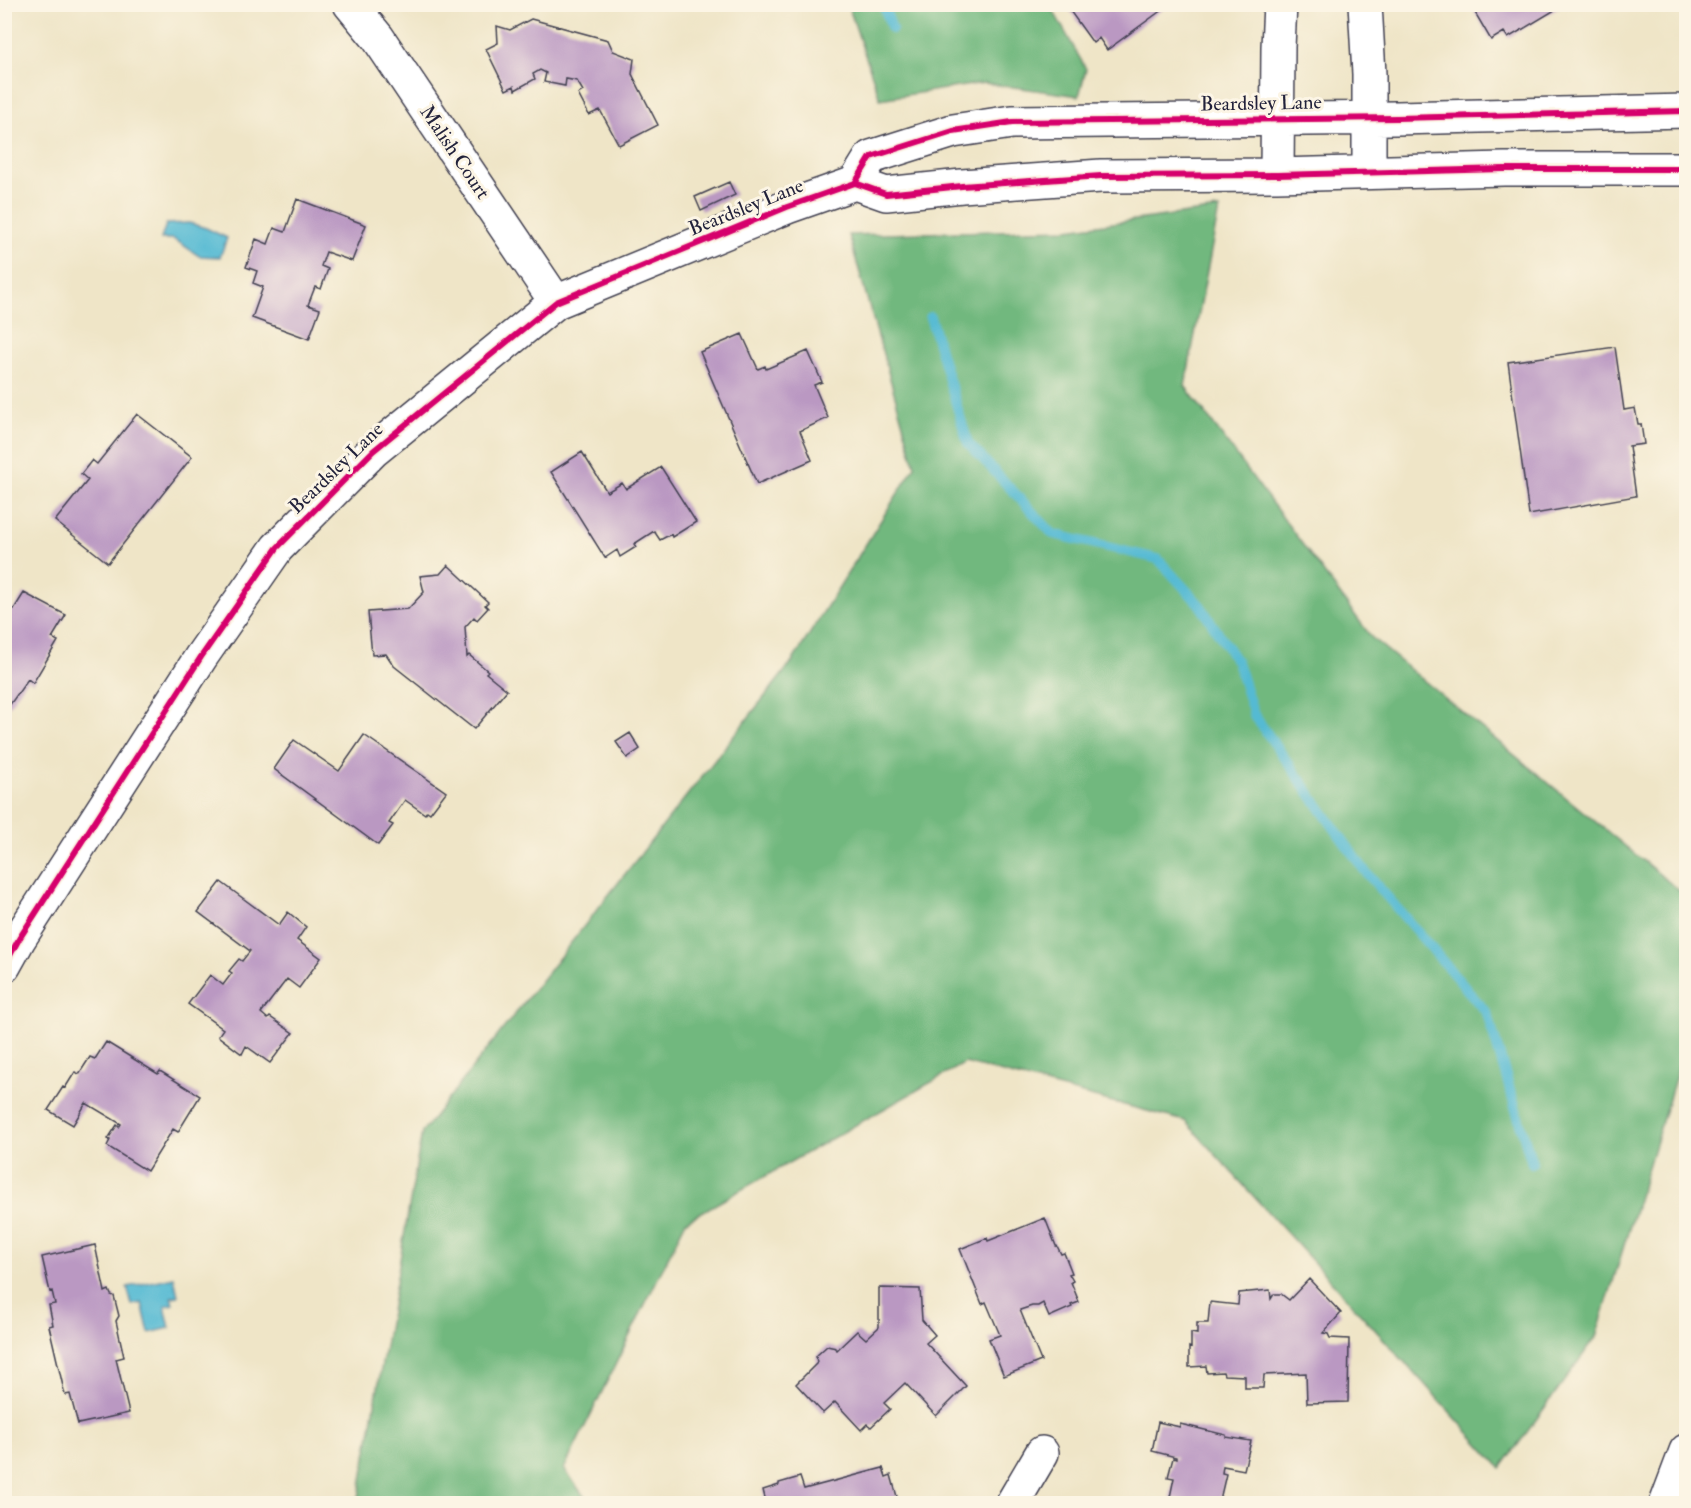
<svg xmlns="http://www.w3.org/2000/svg" width="1691" height="1508" font-family="'IM FELL Double Pica',serif">
<rect width="100%" height="100%" fill="#fcf5e5"/>
<filter id="ink" filterUnits="userSpaceOnUse"><feTurbulence type="fractalNoise" baseFrequency=".0167" numOctaves="2"/><feDisplacementMap in="SourceGraphic" scale="12" xChannelSelector="R" yChannelSelector="G"/><feConvolveMatrix kernelMatrix="1 2 1 2 8 2 1 2 1" color-interpolation-filters="sRGB"/></filter>
<filter id="wash" filterUnits="userSpaceOnUse"><feTurbulence type="fractalNoise" baseFrequency=".008" numOctaves="4" result="noise"/><feDisplacementMap in="SourceGraphic" scale="24" xChannelSelector="R" yChannelSelector="G"/><feGaussianBlur stdDeviation="1.35" result="paint"/><feColorMatrix in="noise" values="0 0 0 0 0 0 0 0 0 0 0 0 0 0 0 0 0 1.4 0 .05"/><feComposite in="paint" operator="in"/></filter>
<g filter="url(#wash)">
<rect width="100%" height="100%" fill="#efe5c7"/>
<path fill="#71b87e" stroke="#4a6d5c" stroke-width="1.5" d="M 848,5 L 1050,5 L 1086,69 L 1079,96 L 984,83 L 880,99 Z
M 1219,209 L 1185,386 L 1372,638 L 1686,896 L 1686,1043 L 1596,1337 L 1501,1468 L 1185,1121 L 965,1063 L 686,1221 L 564,1469 L 589,1503 L 358,1503 L 422,1132 L 792,662 L 915,466 L 849,235 L 1067,229 Z"/>
<path fill="#55bad3" stroke="#3c6e87" stroke-width="1.5" d="M 189,223 L 206,228 L 227,238 L 220,257 L 199,256 L 180,243 L 173,239 L 161,239 L 166,224 Z
M 174,1277 L 178,1296 L 171,1297 L 173,1304 L 165,1306 L 170,1328 L 149,1333 L 142,1303 L 132,1305 L 127,1287 Z"/>
<g fill="none" stroke-linecap="round" stroke-linejoin="round">
<path stroke="#55bad3" stroke-width="10" d="M 883,4 L 892,29
M 930,317 L 968,443 L 1053,534 L 1158,559 L 1200,605 L 1237,662 L 1254,715 L 1365,871 L 1487,1013 L 1532,1163"/>
</g>
<g id="blocks">
<path fill="#ba98c2" d="M 1065,4 L 1170,4 L 1107,50 L 1099,38 L 1093,43 Z
M 1470,4 L 1565,4 L 1508,38 L 1504,32 L 1491,40 Z
M 531,19 L 608,40 L 613,51 L 634,59 L 632,74 L 658,125 L 619,145 L 600,110 L 589,115 L 578,94 L 583,91 L 577,81 L 566,79 L 565,86 L 544,82 L 546,73 L 540,70 L 533,74 L 535,79 L 515,90 L 514,86 L 506,90 L 486,49 L 498,43 L 497,26 L 510,30 Z
M 729,182 L 735,195 L 701,211 L 695,197 Z
M 297,199 L 366,225 L 352,261 L 326,252 L 321,266 L 328,269 L 321,289 L 315,287 L 308,305 L 320,309 L 309,339 L 252,318 L 263,287 L 253,283 L 257,271 L 246,267 L 256,239 L 268,244 L 274,228 L 285,232 Z
M 742,334 L 758,369 L 765,366 L 766,369 L 808,351 L 822,382 L 814,385 L 828,418 L 800,431 L 812,460 L 757,484 L 700,352 Z
M 1615,347 L 1624,410 L 1635,408 L 1638,424 L 1641,424 L 1644,444 L 1629,446 L 1636,496 L 1529,515 L 1508,362 Z
M 137,414 L 192,457 L 108,563 L 55,521 L 88,480 L 81,474 L 92,460 L 97,464 Z
M 582,452 L 607,492 L 622,483 L 626,489 L 661,467 L 696,522 L 672,537 L 671,534 L 660,540 L 654,531 L 634,544 L 636,547 L 620,557 L 617,550 L 605,558 L 551,472 Z
M 448,565 L 488,602 L 485,605 L 488,608 L 477,620 L 474,617 L 465,627 L 467,657 L 469,655 L 488,671 L 486,673 L 507,690 L 474,729 L 394,666 L 386,654 L 372,655 L 368,612 L 408,609 L 424,592 L 420,576 L 440,574 Z
M 24,593 L 66,615 L 52,638 L 58,641 L 33,683 L 28,679 L 4,713 L 4,611 L 14,609 Z
M 630,733 L 640,749 L 627,758 L 616,742 Z
M 364,735 L 446,792 L 430,813 L 427,811 L 425,814 L 405,800 L 389,823 L 393,825 L 378,845 L 274,769 L 294,740 L 339,771 Z
M 221,882 L 279,925 L 288,912 L 306,927 L 297,940 L 321,958 L 299,988 L 287,979 L 261,1013 L 268,1019 L 270,1017 L 293,1033 L 270,1063 L 246,1046 L 242,1054 L 218,1036 L 223,1029 L 188,1004 L 210,975 L 223,985 L 232,973 L 229,971 L 239,959 L 242,961 L 250,951 L 198,912 Z
M 106,1042 L 158,1074 L 160,1071 L 200,1096 L 178,1132 L 173,1129 L 147,1171 L 107,1146 L 110,1140 L 108,1139 L 117,1125 L 119,1127 L 121,1124 L 86,1103 L 73,1125 L 48,1110 L 63,1087 L 65,1088 L 75,1072 L 79,1074 L 90,1057 L 95,1059 Z
M 1045,1218 L 1056,1246 L 1057,1246 L 1061,1254 L 1064,1253 L 1072,1273 L 1069,1274 L 1073,1281 L 1071,1282 L 1079,1302 L 1071,1305 L 1072,1307 L 1049,1317 L 1043,1303 L 1038,1306 L 1032,1306 L 1020,1310 L 1041,1361 L 1004,1376 L 989,1339 L 1000,1335 L 986,1302 L 982,1304 L 960,1249 L 987,1238 L 988,1241 Z
M 95,1245 L 105,1292 L 109,1290 L 111,1295 L 114,1296 L 119,1316 L 116,1321 L 124,1357 L 116,1359 L 129,1413 L 78,1424 L 70,1394 L 65,1395 L 49,1326 L 53,1325 L 49,1305 L 55,1304 L 52,1291 L 50,1292 L 42,1257 Z
M 1309,1279 L 1341,1313 L 1323,1333 L 1328,1334 L 1330,1338 L 1349,1339 L 1348,1402 L 1307,1403 L 1306,1373 L 1264,1375 L 1263,1388 L 1245,1388 L 1245,1376 L 1224,1375 L 1223,1372 L 1207,1373 L 1206,1366 L 1189,1367 L 1189,1347 L 1191,1348 L 1191,1333 L 1197,1334 L 1197,1323 L 1208,1323 L 1210,1302 L 1238,1305 L 1239,1293 L 1270,1290 L 1271,1299 L 1274,1294 L 1281,1294 L 1289,1300 Z
M 879,1288 L 920,1289 L 922,1320 L 935,1335 L 926,1343 L 966,1386 L 936,1416 L 905,1383 L 884,1403 L 890,1409 L 871,1427 L 867,1424 L 861,1430 L 835,1402 L 823,1413 L 796,1384 L 817,1363 L 816,1356 L 827,1346 L 836,1348 L 837,1350 L 857,1331 L 866,1339 L 879,1327 Z
M 1158,1422 L 1180,1427 L 1180,1424 L 1226,1435 L 1226,1437 L 1251,1441 L 1244,1470 L 1223,1466 L 1222,1473 L 1226,1474 L 1219,1504 L 1184,1504 L 1185,1501 L 1170,1497 L 1174,1478 L 1168,1477 L 1173,1458 L 1176,1459 L 1176,1457 L 1152,1451 Z
M 883,1468 L 886,1477 L 891,1475 L 899,1504 L 756,1504 L 765,1498 L 763,1490 L 779,1485 L 779,1483 L 800,1477 L 804,1489 Z"/>
</g>
</g>
<g filter="url(#ink)">
<use href="#blocks" fill-opacity="0" stroke="#413f50" stroke-width="1.5"/>
<g fill="none" stroke-linecap="round" stroke-linejoin="round">
<g stroke="#413f50" stroke-width="36">
<path id="minor" d="M 350,4 L 378,38 L 556,302
M 1365,4 L 1369,74 L 1369,172
M 1686,111 L 1397,118 L 1012,122 L 953,131 L 871,157 L 855,183 L 886,194 L 962,186 L 1101,176 L 1277,175 L 1504,169 L 1686,169
M 1277,175 L 1278,47 L 1280,4
M 4,966 L 19,939 L 201,657 L 277,548 L 373,451 L 556,302 L 787,207 L 855,183
M 1012,1504 L 1042,1453"/>
</g>
<g stroke="#413f50" stroke-width="36">
<path id="major" d="M 1666,1504 L 1686,1451"/>
</g>
<use href="#minor" stroke="#fff" stroke-width="33"/>
<use href="#major" stroke="#fff" stroke-width="33"/>
<g stroke="#fcf5e5" stroke-width="10">
<path id="cycleway" d="M 1686,111 L 1397,118 L 1012,122 L 953,131 L 871,157 L 855,183 L 886,194 L 962,186 L 1101,176 L 1277,175 L 1504,169 L 1686,169
M 4,966 L 19,939 L 201,657 L 277,548 L 373,451 L 556,302 L 787,207 L 855,183"/>
</g>
<use href="#cycleway" stroke="#d6006c" stroke-width="6"/>
</g>
</g>
<g text-anchor="middle" dominant-baseline="central" stroke-width="6" stroke-linejoin="round" paint-order="stroke">
<g font-size="20" fill="#22223b" stroke="#fcf5e5">
<text transform="translate(1261 103) rotate(-1)">Beardsley Lane</text>
<text transform="translate(455 152) rotate(56)">Malish Court</text>
<text transform="translate(746 207) rotate(-22)">Beardsley Lane</text>
<text transform="translate(336 468) rotate(-44)">Beardsley Lane</text>
</g>
</g>
<rect width="1691" height="1508" fill="none" stroke="#fcf5e5" stroke-width="24"/>
</svg>
